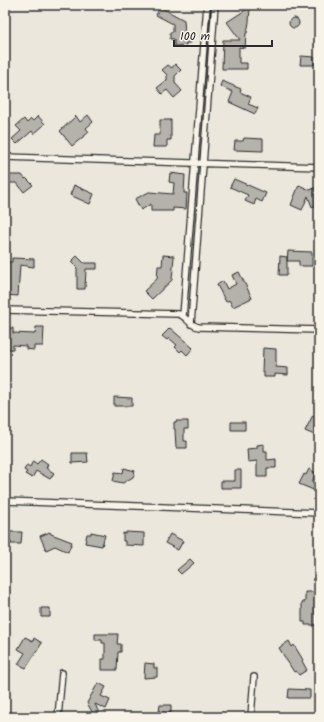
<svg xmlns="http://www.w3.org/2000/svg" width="324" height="722" font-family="Kalam,sans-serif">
<rect width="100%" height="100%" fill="#ebe7dd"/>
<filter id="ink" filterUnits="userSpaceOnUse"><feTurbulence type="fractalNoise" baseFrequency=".025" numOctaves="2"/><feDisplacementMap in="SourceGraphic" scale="8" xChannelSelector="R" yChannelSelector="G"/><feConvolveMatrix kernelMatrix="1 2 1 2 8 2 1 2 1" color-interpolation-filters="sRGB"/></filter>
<g filter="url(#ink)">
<path fill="#b5b2ab" stroke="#2b2b2b" d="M 160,7 L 184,20 L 185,36 L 191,35 L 191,43 L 186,43 L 186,45 L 174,46 L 174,39 L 170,39 L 170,32 L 173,32 L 173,24 L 156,15 Z
M 250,7 L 249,22 L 247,33 L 246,33 L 245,48 L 239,47 L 239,63 L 247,63 L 247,69 L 222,69 L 223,40 L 240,40 L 227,22 Z
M289 23a5 5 0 1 1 10 0a5 5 0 1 1-10 0Z
M 301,56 L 314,57 L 314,65 L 300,65 Z
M 175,64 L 181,70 L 175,76 L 175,83 L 182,91 L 174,98 L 167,90 L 162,94 L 157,88 L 167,80 L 167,75 L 162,70 L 168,65 L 172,68 Z
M 222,81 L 241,89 L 240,92 L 251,97 L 248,104 L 258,108 L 255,114 L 229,102 L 233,92 L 220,86 Z
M 88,115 L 93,122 L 86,128 L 89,132 L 72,146 L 60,131 L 76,116 L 80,122 Z
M 38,116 L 45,124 L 34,134 L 32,131 L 17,144 L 12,139 L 21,131 L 16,126 L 24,119 L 27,123 L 31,119 L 33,121 Z
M 160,120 L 171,120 L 171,140 L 167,140 L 167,147 L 153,147 L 154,135 L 160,135 Z
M 244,138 L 263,139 L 263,151 L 234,150 L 235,141 L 243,141 Z
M 170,173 L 185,175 L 184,193 L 187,193 L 186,209 L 173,208 L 173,211 L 151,211 L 151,204 L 141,210 L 135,199 L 149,192 L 173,194 L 174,183 L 169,182 Z
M 5,175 L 22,175 L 25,179 L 26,178 L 33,185 L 24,192 L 17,183 L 5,183 Z
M 234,179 L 266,193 L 262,202 L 256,199 L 254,205 L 245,201 L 248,195 L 230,187 Z
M 74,185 L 94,194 L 90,204 L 70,195 Z
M 299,185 L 310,190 L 319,186 L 319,204 L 312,207 L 308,196 L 302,210 L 291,205 Z
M 288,251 L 312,252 L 312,266 L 299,266 L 299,261 L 287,261 Z
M 163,255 L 174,256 L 172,280 L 152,299 L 144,291 L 157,279 L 158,266 L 162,266 Z
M 77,256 L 84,263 L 97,263 L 97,269 L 86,269 L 85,289 L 77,289 L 77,268 L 71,262 Z
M 280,256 L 287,257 L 287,275 L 279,275 Z
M 12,258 L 34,259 L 34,267 L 20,265 L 18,296 L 5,295 L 5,262 L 12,262 Z
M 239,272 L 252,298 L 233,307 L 229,300 L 226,302 L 217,285 L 223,281 L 227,289 L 236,284 L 232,275 Z
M 36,327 L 44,327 L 43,346 L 34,346 L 34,350 L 26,349 L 26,346 L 13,345 L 13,349 L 5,349 L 5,328 L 13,328 L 13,333 L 35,334 Z
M 170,328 L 193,348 L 187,355 L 182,350 L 180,352 L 175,347 L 177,345 L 169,338 L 167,340 L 162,336 Z
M 263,348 L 276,349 L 276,367 L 288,368 L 288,375 L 275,374 L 275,377 L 264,377 L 264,372 L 262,372 Z
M 114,397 L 132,398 L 132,406 L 114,406 Z
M 313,415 L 319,419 L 315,428 L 319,430 L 319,437 L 305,431 Z
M 176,421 L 188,421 L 188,429 L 184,429 L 184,441 L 187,441 L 187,448 L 176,448 L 175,429 L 174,429 L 174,422 L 176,422 Z
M 231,422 L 245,422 L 245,430 L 231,430 Z
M 264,444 L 264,451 L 267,451 L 267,460 L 276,459 L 276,468 L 267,468 L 267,477 L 257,477 L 257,461 L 248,462 L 247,449 L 257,448 L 257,445 Z
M 72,453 L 87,453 L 88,462 L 72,463 Z
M 41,459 L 48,464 L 46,468 L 54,473 L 50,479 L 36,471 L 32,478 L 25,474 L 27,472 L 24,470 L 27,465 L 30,467 L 33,461 L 37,464 Z
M 124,468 L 135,471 L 133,477 L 123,483 L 113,481 L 115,472 L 123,473 Z
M 309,469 L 316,473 L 312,482 L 319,485 L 316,491 L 299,484 L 304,474 L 306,475 Z
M 235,470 L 241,470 L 241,488 L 221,488 L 221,481 L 235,481 Z
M 5,532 L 22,532 L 21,544 L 11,544 L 11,542 L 5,540 Z
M 50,532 L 51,534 L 72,542 L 68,552 L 55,546 L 46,550 L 40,536 Z
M 91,532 L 105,535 L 102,546 L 85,543 L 87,534 L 91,534 Z
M 126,532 L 144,533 L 144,546 L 125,545 L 125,541 L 123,541 L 123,533 L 126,534 Z
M 170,534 L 183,541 L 178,550 L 165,543 Z
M 190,559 L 194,563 L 181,574 L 177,570 Z
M 305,592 L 316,592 L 316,613 L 319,613 L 319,625 L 305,625 L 305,622 L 302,622 L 302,602 L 305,602 Z
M 41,608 L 50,608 L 50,617 L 41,617 Z
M 95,634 L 118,634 L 117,644 L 121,644 L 121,652 L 118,652 L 117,670 L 102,670 L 102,659 L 105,659 L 105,643 L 102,643 L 102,640 L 95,640 Z
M 25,637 L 33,641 L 34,638 L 42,643 L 26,668 L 18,664 L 25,653 L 18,649 Z
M 289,641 L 292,647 L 294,645 L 303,660 L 302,661 L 307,670 L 299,675 L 296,671 L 294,672 L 279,648 Z
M 145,663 L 154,664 L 154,668 L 157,668 L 157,677 L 144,678 Z
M 98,683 L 106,687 L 101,696 L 110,700 L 106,709 L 95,704 L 101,717 L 95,717 L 87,703 Z
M 289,689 L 310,690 L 310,698 L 288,698 Z
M 160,705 L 171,705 L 171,713 L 159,712 Z"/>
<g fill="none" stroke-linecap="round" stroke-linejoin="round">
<g stroke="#2b2b2b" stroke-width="8">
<path id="street" d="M 5,157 L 319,167
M 5,310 L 179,314 C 187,317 190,326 199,327 L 319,330
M 183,316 L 207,5
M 191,324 L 215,5
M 5,501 L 319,513
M 58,717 L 62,673
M 251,717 L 254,677"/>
</g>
<use href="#street" stroke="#f7f3e8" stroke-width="5.5"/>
</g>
</g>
<rect width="324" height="722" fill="none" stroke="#f7f3e8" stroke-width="20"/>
<rect x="10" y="10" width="304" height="702" fill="none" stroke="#2b2b2b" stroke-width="1.5" filter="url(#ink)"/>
<path d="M174 40v6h98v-6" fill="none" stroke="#2b2b2b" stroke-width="2"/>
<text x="180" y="40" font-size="12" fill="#2b2b2b" stroke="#f7f3e8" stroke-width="3" paint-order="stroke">100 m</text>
</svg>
